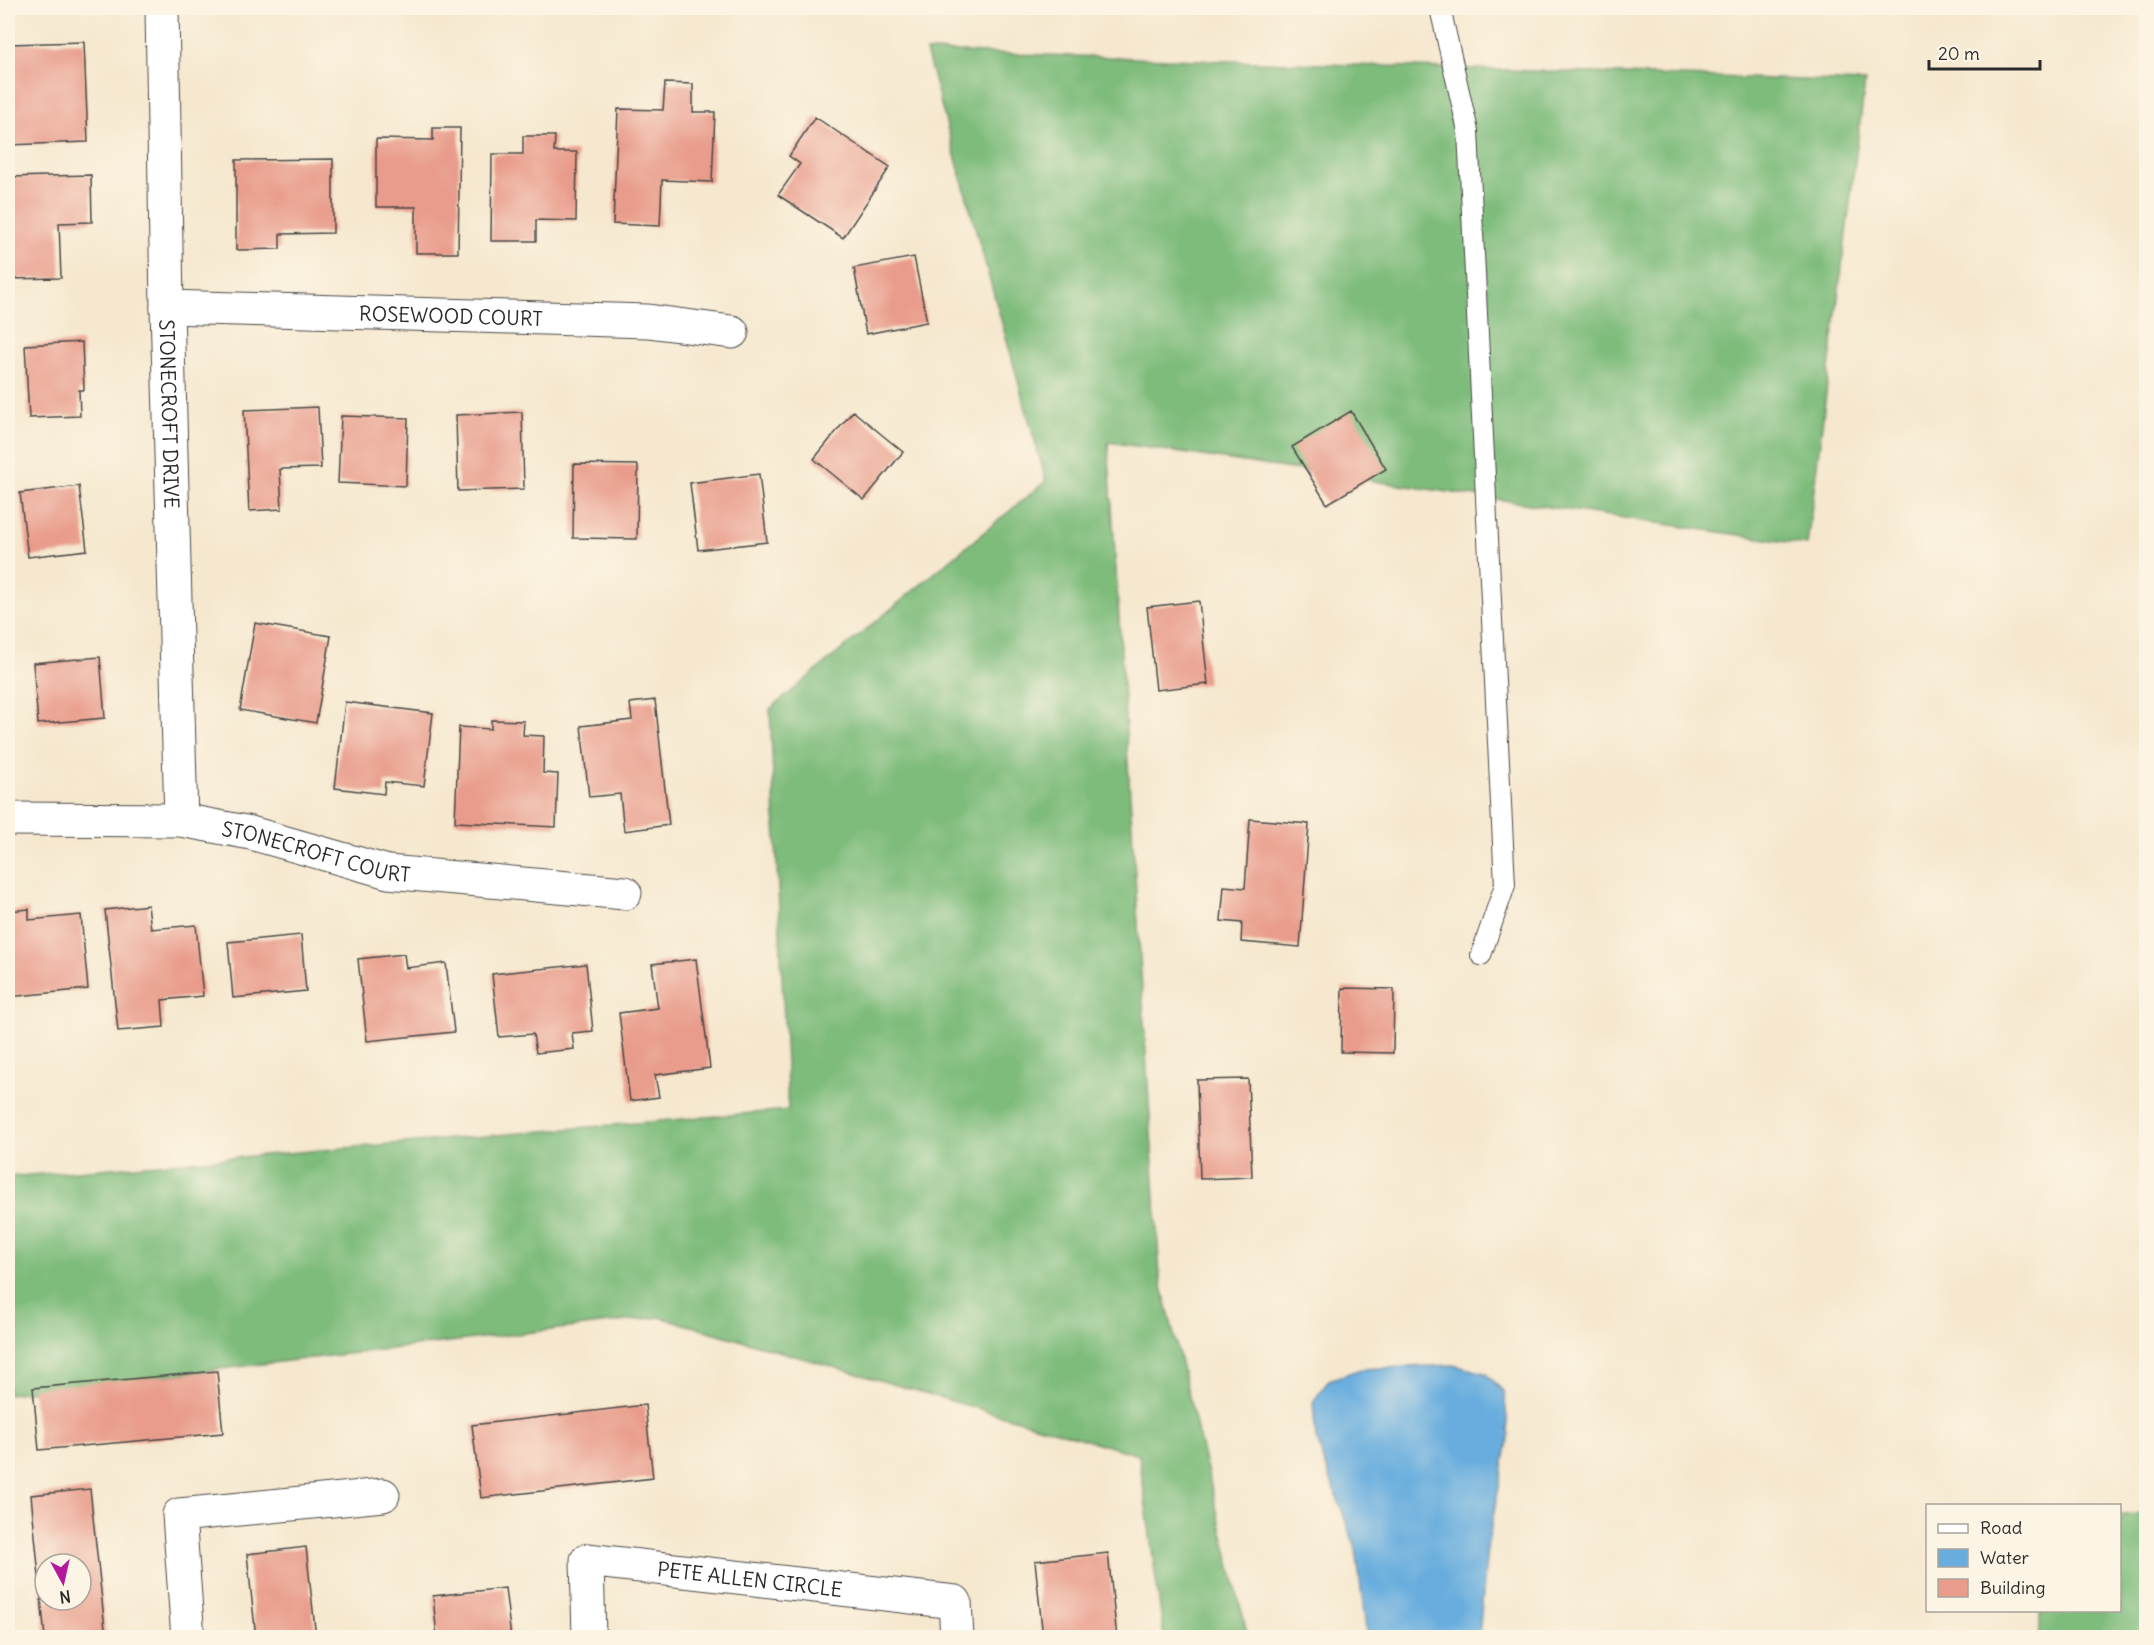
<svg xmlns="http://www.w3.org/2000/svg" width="2154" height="1645" font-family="Delius,sans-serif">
<rect width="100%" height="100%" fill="#fcf5e5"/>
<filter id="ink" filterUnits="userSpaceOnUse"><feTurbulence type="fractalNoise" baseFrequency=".0167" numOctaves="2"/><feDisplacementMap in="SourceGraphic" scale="12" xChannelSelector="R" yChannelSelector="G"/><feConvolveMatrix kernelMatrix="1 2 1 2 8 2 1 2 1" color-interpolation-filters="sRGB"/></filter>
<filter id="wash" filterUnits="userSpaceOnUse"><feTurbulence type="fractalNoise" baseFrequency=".008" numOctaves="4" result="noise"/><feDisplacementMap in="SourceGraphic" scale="24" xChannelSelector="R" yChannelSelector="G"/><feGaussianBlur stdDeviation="1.35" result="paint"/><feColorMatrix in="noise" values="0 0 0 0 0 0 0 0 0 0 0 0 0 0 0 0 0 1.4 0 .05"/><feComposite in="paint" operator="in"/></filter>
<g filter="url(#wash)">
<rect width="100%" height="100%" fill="#f6e8cf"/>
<path fill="#7ebc7b" stroke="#547453" stroke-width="1.5" d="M 926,51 L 1865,82 L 1807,545 L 1108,442 L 1160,1278 L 1248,1637 L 1164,1637 L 1139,1455 L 660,1317 L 8,1394 L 8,1177 L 788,1110 L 770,709 L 1046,481 Z
M 2146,1514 L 2146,1637 L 2040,1637 L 2040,1611 L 2120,1610 L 2120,1515 Z"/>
<path fill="#68adde" stroke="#4a6c84" stroke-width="1.5" d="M 1453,1365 L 1485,1373 L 1504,1392 L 1509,1436 L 1487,1548 L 1479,1637 L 1367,1637 L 1356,1549 L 1316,1439 L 1313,1402 L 1329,1380 L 1361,1369 Z"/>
<g id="blocks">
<path fill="#e99c8b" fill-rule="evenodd" d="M 84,42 L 88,142 L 8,145 L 9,44 Z
M 665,83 L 693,84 L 693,112 L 715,112 L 712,182 L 662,180 L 660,226 L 613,224 L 618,109 L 663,110 Z
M 815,117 L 890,167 L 843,238 L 778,195 L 800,164 L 789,156 Z
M 433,128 L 460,128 L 458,253 L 416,253 L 416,207 L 376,207 L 376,139 L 433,140 Z
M 523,136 L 555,136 L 554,152 L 577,152 L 576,221 L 536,220 L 536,241 L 491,241 L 492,154 L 523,154 Z
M 333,159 L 333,233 L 280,234 L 280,249 L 236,250 L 236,160 Z
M 91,175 L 92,222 L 59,223 L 61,278 L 8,279 L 8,177 Z
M 914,257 L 927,322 L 866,334 L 854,268 Z
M 82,342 L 84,390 L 79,390 L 80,416 L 29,418 L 25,345 Z
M 318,407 L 321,468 L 280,469 L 282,509 L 249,511 L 244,410 Z
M 853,411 L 903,452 L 864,500 L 814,459 Z
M 1351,411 L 1386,469 L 1327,504 L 1292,447 Z
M 522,412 L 524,489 L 458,491 L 456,415 Z
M 341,416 L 408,418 L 406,486 L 338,483 Z
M 574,464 L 638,465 L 637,539 L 573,538 Z
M 759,474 L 767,542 L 698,550 L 690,483 Z
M 79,486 L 87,550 L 28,557 L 20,493 Z
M 1199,601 L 1208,684 L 1156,690 L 1147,607 Z
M 255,623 L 331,636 L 316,723 L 240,710 Z
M 100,657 L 105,718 L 38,724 L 33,663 Z
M 655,700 L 669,825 L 624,831 L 620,794 L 589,797 L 581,726 L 632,720 L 630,703 Z
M 345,702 L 433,713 L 424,786 L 385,782 L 384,794 L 335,788 Z
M 491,720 L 524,721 L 523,735 L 544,736 L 543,773 L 558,774 L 556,827 L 455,822 L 459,727 L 491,729 Z
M 1250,819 L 1309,824 L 1300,947 L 1241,942 L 1242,923 L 1221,921 L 1224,886 L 1245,888 Z
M 148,905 L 151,929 L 196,925 L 203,996 L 162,1000 L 164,1027 L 118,1031 L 105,910 Z
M 29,909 L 29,920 L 81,915 L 88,989 L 8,997 L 8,911 Z
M 301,935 L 306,991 L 233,998 L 228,942 Z
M 404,954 L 406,968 L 446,963 L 454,1032 L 367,1041 L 358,959 Z
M 696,959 L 710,1068 L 655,1075 L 659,1097 L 630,1101 L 619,1013 L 658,1008 L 652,964 Z
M 586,964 L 593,1031 L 572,1033 L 574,1049 L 536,1053 L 533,1034 L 499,1037 L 492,974 Z
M 1342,988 L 1394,989 L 1393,1053 L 1341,1052 Z
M 1248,1079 L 1252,1177 L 1200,1179 L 1197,1080 Z
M 217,1371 L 223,1433 L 39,1450 L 33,1388 Z
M 645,1405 L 653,1478 L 481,1498 L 472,1425 Z
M 90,1489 L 106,1638 L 45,1638 L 31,1495 ZM 45,1564 L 81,1564 L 81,1600 L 45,1600 Z
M 306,1547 L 316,1638 L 256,1638 L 247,1554 Z
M 1108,1553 L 1117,1638 L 1043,1638 L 1035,1561 Z
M 505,1588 L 511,1638 L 437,1638 L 433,1596 Z"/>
</g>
</g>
<g filter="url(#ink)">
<use href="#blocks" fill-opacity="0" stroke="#494744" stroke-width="1.5"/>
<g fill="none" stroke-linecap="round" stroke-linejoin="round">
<g stroke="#494744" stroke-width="22">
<path id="service" d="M 1440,8 L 1468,131 L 1505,885 L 1481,955"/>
</g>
<g stroke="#494744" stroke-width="35">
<g id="minor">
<path id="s1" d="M 162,8 L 167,307 L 181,820"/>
<path id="s2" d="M 167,307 L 648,321 L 732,332"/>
<path id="s3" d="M 8,819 L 181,820 L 251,833 L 388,872 L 625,893"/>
<path d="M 188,1638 L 179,1515 L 383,1495"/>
<path id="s4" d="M 589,1638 L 587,1560 L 955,1602 L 957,1638"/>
</g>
</g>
<use href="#service" stroke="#fff" stroke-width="20"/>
<use href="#minor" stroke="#fff" stroke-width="33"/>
</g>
</g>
<g text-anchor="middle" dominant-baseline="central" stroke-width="4.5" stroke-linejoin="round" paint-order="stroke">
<g font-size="20" fill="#2b2b2b" stroke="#fcf5e5">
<text stroke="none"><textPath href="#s2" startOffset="284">ROSEWOOD COURT</textPath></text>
<text stroke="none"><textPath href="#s1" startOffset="406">STONECROFT DRIVE</textPath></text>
<text stroke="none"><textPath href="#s3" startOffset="312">STONECROFT COURT</textPath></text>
<text stroke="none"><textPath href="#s4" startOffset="242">PETE ALLEN CIRCLE</textPath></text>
</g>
</g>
<rect width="2154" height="1645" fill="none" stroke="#fcf5e5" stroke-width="30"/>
<rect x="1926" y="1504" width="195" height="108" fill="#fcf5e5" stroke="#a8a49b" stroke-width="1.5"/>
<rect x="1938" y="1524" width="30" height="9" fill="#ffffff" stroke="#a8a49b" stroke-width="1.5"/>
<text x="1980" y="1534" font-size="18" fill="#2b2b2b">Road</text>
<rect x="1938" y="1549" width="30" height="18" fill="#68adde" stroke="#a8a49b" stroke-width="1.5"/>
<text x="1980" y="1564" font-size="18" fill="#2b2b2b">Water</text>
<rect x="1938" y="1579" width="30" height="18" fill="#e99c8b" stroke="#a8a49b" stroke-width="1.5"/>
<text x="1980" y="1594" font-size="18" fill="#2b2b2b">Building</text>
<g transform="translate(63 1582) rotate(172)"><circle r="28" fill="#fcf5e5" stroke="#a8a49b" stroke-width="1.5"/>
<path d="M0-4.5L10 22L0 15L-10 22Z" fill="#b5179e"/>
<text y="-9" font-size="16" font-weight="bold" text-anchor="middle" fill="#2b2b2b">N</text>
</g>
<path d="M1929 60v9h111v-9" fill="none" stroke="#2b2b2b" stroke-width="3"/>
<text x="1938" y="60" font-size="18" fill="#2b2b2b" stroke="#fcf5e5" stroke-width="4.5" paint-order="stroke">20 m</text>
</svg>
